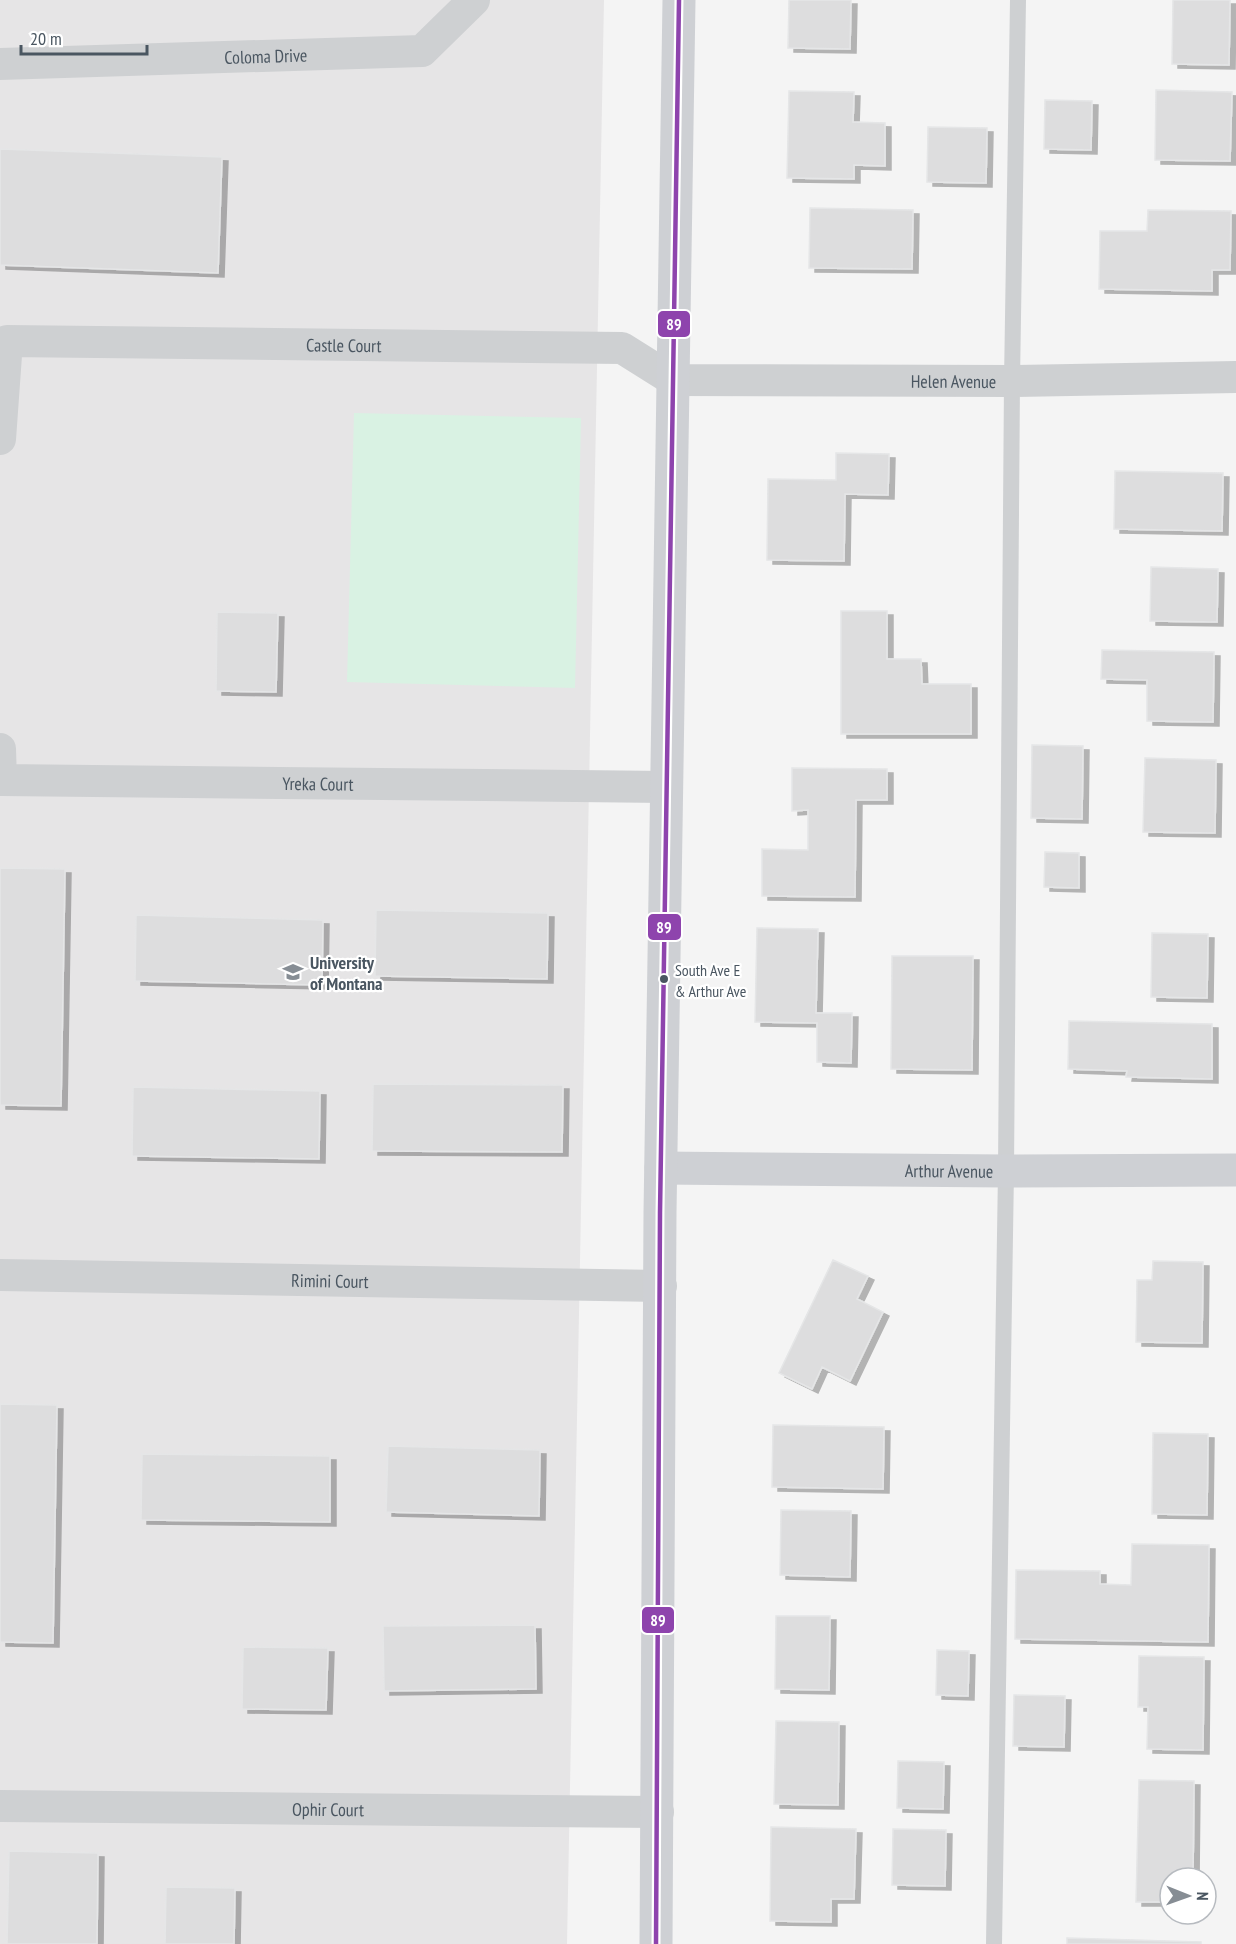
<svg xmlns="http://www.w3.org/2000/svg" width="1236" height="1944" font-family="'PT Sans Narrow',sans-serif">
<defs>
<filter id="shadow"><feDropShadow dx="6" dy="4" stdDeviation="0" flood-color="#0004"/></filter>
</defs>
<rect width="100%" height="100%" fill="#f4f4f4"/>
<path fill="#e6e5e6" d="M 0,0 L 604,0 L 567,1944 L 0,1944 Z"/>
<path fill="#d9f2e3" d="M 354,413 L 581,418 L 575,688 L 347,682 Z"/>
<path fill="#ddddde" stroke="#e5e6e7" stroke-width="1.5" filter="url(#shadow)" d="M 789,0 L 851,0 L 850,49 L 788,48 Z
M 1173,0 L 1230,0 L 1229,65 L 1172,64 Z
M 1156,90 L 1232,92 L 1230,161 L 1155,160 Z
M 789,91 L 854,92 L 853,122 L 885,123 L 885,166 L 854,165 L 854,179 L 787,178 Z
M 1045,100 L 1092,101 L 1091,150 L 1044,149 Z
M 928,127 L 987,128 L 986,183 L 927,182 Z
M 0,149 L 222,157 L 218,273 L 0,265 Z
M 810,208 L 913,210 L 912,269 L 809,268 Z
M 1148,210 L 1231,211 L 1230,270 L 1212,270 L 1212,291 L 1099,289 L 1100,231 L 1147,231 Z
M 836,453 L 889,454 L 888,495 L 845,494 L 844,561 L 767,560 L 768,479 L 836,480 Z
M 1115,471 L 1223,473 L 1222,531 L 1114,529 Z
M 1151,567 L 1218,569 L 1217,622 L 1150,621 Z
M 841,611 L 887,611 L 887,659 L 921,659 L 922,684 L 971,684 L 971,734 L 841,734 Z
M 217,612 L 278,613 L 276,692 L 216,691 Z
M 1102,650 L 1214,652 L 1213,722 L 1147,721 L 1147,680 L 1101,679 Z
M 1032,745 L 1083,746 L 1082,819 L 1031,818 Z
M 1145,758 L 1216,760 L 1215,833 L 1143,832 Z
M 792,768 L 887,769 L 887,800 L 856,800 L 855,897 L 762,896 L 762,849 L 808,850 L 808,810 L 792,811 Z
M 1045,852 L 1079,853 L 1079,888 L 1044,887 Z
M 0,868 L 65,869 L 61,1106 L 0,1105 Z
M 376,910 L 548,913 L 547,979 L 375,976 Z
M 136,915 L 323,920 L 322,985 L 135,981 Z
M 757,928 L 818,929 L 816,1013 L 852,1013 L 851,1063 L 817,1062 L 817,1023 L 755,1022 Z
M 1152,933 L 1208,934 L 1207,998 L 1151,997 Z
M 892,956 L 973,956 L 972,1070 L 891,1069 Z
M 1069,1021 L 1212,1024 L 1212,1079 L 1126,1077 L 1127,1071 L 1068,1069 Z
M 373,1084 L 563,1085 L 562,1152 L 372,1151 Z
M 133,1087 L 320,1091 L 319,1159 L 132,1156 Z
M 833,1260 L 868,1276 L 857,1299 L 883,1312 L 850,1381 L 822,1367 L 812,1389 L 779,1373 Z
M 1153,1261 L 1203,1262 L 1202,1343 L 1136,1342 L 1137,1280 L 1152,1280 Z
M 0,1404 L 57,1405 L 53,1643 L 0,1642 Z
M 773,1425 L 884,1427 L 883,1489 L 772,1487 Z
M 1153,1433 L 1208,1434 L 1207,1515 L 1152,1514 Z
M 388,1446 L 540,1450 L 539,1516 L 386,1512 Z
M 142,1454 L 330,1456 L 330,1522 L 141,1520 Z
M 781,1510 L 851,1511 L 850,1577 L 780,1575 Z
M 1132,1544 L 1209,1545 L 1208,1642 L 1015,1639 L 1016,1570 L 1100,1571 L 1100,1584 L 1131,1585 Z
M 776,1616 L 830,1616 L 829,1690 L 775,1689 Z
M 535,1625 L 536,1689 L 384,1691 L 383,1626 Z
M 243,1647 L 328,1648 L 326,1710 L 242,1709 Z
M 937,1650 L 969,1651 L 968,1696 L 936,1695 Z
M 1139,1656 L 1204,1657 L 1203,1750 L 1147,1749 L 1148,1707 L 1138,1707 Z
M 1014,1695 L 1065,1696 L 1064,1747 L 1013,1746 Z
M 776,1721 L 839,1722 L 838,1805 L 774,1804 Z
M 898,1761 L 944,1762 L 943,1809 L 897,1808 Z
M 1139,1780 L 1194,1781 L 1193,1878 L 1170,1878 L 1170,1902 L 1136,1902 Z
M 771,1827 L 856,1829 L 854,1899 L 831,1899 L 831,1922 L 770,1921 Z
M 893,1829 L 946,1830 L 945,1886 L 892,1885 Z
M 9,1851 L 98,1853 L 97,1944 L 7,1944 Z
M 166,1887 L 235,1888 L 234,1944 L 165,1944 Z
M 1067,1938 L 1201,1942 L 1201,1944 L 1067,1944 Z"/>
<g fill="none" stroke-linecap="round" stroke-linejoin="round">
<path stroke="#ced0d2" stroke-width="16" d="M 994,1944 L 1006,1171 L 1012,381 L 1018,0"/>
<g stroke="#ced0d2" stroke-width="32">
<path id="s1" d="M 0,64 L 422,51 L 474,0"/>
<path id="s2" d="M 0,439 L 7,341 L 622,348 L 673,380 L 1012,381 L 1236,377"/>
<path id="s3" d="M 0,749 L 1,780 L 666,787"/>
<path id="s4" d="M 0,1275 L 661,1286"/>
<path id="s5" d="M 0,1806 L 658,1812"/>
</g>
<g stroke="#ced0d4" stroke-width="33">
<path id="s6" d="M 661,1168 L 1006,1171 L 1236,1170"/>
<path d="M 656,1944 L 660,1213 L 679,0"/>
</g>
<g stroke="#fff" stroke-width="9">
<path id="bus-1" d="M 656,1944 L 660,1213 L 679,0"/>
</g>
<use href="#bus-1" stroke="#8e44ad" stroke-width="4.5"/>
</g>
<defs>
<g id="university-bare" transform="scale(1.62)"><path d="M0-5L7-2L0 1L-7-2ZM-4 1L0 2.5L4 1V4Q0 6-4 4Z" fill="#868d94" stroke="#fff" stroke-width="2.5" paint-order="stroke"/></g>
</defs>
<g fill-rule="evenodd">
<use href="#university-bare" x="293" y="972"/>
</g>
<circle fill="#4a5661" stroke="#fff" stroke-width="2" cx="664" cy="979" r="5"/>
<g text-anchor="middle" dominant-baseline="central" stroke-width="4.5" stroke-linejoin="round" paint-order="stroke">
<g font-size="16" fill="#4a5661" stroke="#fff" text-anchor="start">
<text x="675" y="970">South Ave E<tspan x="675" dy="21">&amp; Arthur Ave</tspan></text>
</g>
<g font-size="18" fill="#4a5661" stroke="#fff">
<text stroke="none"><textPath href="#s1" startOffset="266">Coloma Drive</textPath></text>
<text stroke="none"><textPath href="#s2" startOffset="435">Castle Court</textPath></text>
<text stroke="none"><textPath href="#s2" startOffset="1054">Helen Avenue</textPath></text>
<text stroke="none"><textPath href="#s3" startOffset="348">Yreka Court</textPath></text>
<text stroke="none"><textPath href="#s6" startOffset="288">Arthur Avenue</textPath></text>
<text stroke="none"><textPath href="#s4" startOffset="330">Rimini Court</textPath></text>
<text stroke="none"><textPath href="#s5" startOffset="328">Ophir Court</textPath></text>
</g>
<g font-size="18" font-weight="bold" fill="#4a5661" stroke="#fff" text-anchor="start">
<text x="310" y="962">University<tspan x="310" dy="21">of Montana</tspan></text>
</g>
</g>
<g stroke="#fff" stroke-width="2">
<rect x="657" y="310" width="34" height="28" rx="6" fill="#8e44ad"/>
<rect x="647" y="913" width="35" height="28" rx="6" fill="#8e44ad"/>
<rect x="641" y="1606" width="34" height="28" rx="6" fill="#8e44ad"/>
</g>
<g font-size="16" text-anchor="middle" font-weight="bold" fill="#fff">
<text x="674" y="330">89</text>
<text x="664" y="933">89</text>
<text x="658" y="1626">89</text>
</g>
<g transform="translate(1188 1896) rotate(91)"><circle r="28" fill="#ffffff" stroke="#b7bbc0" stroke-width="1.5"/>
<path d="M0-4.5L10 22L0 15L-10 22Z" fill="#868d94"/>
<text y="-9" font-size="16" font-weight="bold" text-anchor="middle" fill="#4a5661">N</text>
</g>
<path d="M21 45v9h126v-9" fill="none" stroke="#4a5661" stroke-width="3"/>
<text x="30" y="45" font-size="18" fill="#4a5661" stroke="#ffffff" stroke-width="4.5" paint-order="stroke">20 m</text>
</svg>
